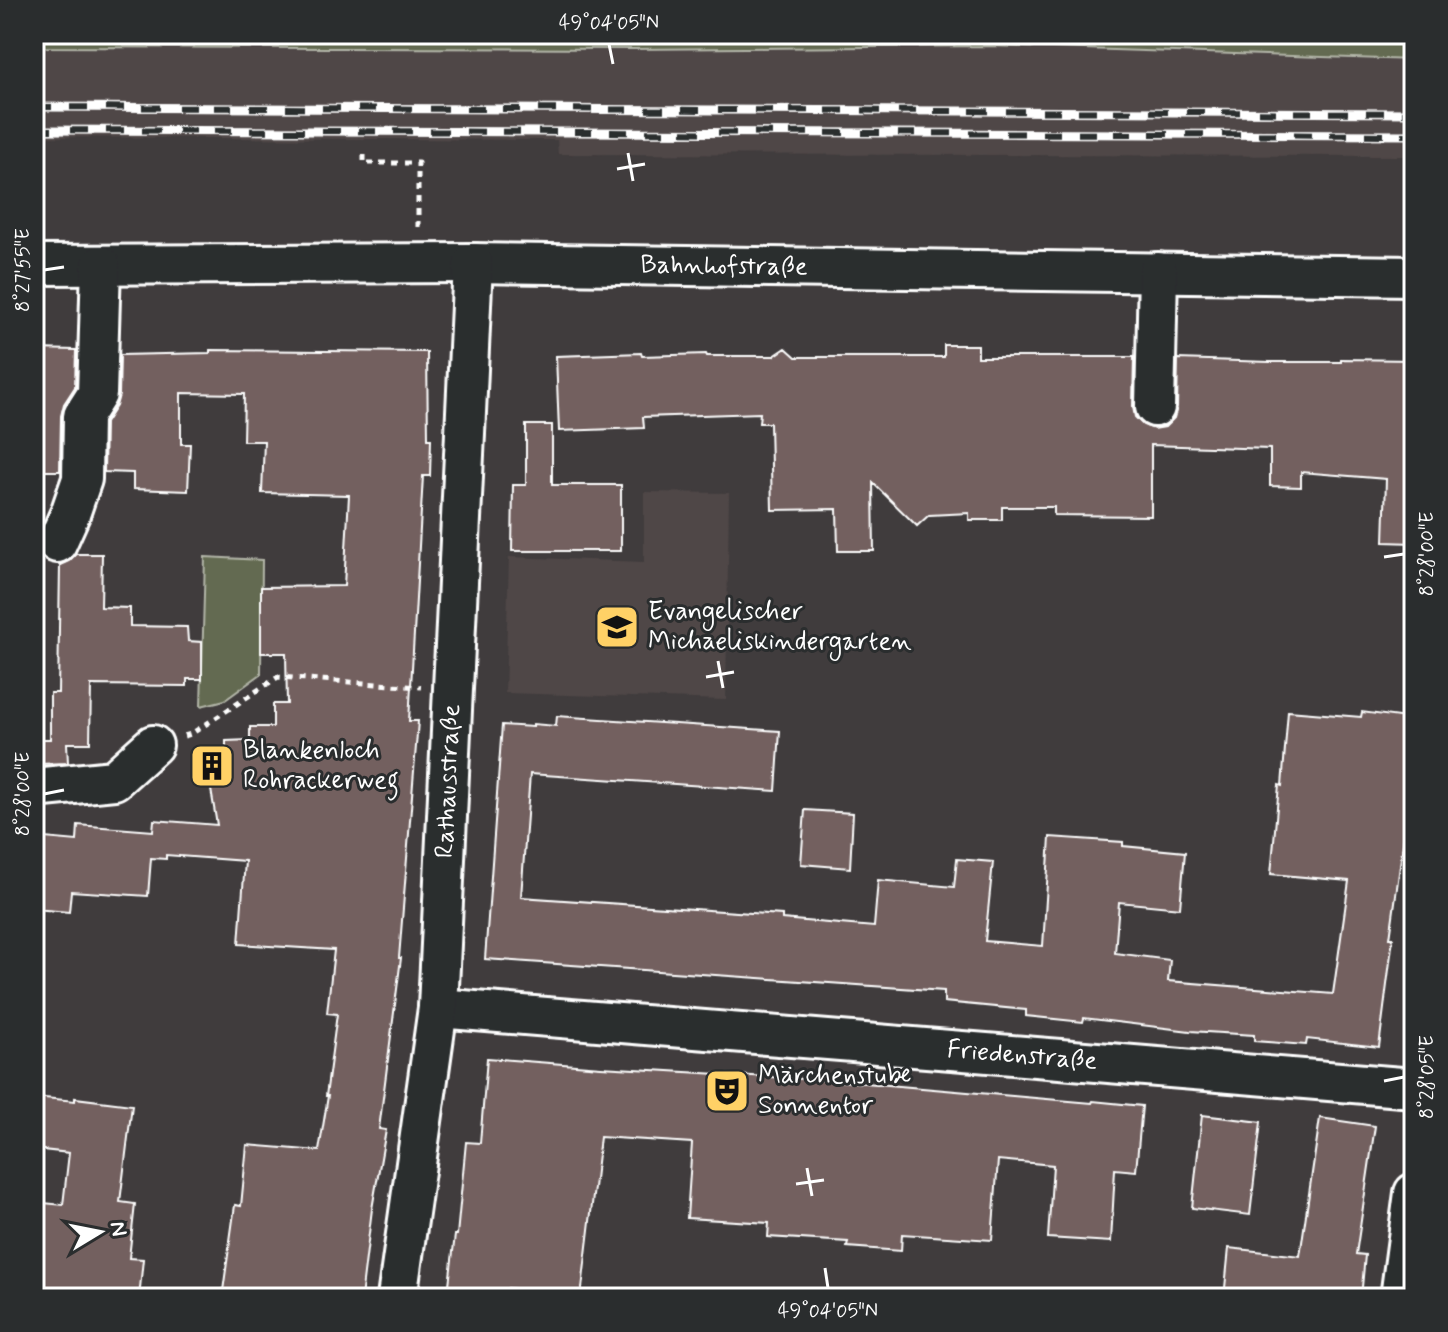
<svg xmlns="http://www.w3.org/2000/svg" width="1448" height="1332" font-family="Mynerve,sans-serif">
<rect width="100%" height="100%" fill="#403c3d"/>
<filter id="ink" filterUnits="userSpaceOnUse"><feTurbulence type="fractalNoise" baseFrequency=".0125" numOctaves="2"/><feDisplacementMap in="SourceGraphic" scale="16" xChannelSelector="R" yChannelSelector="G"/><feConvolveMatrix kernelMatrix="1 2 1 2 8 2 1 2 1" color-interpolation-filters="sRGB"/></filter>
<g filter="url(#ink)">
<path fill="#4f4747" d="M 989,46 L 1414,60 L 1414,156 L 558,154 L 557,140 L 34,137 L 34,47 L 633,49 Z
M 644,492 L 729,493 L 726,700 L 505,693 L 509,557 L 644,562 Z"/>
<path fill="#646b51" stroke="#b2b5a8" stroke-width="2" d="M 34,34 L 1414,34 L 1414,60 L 989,46 L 633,49 L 34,47 Z
M 205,557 L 262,560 L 261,674 L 225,700 L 201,706 Z"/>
<path fill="#73605f" stroke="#fff" stroke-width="2" d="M 944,345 L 978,345 L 978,357 L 1134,357 L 1133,407 L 1135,417 L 1143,425 L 1154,429 L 1165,427 L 1174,418 L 1177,407 L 1178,359 L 1270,362 L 1341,362 L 1341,359 L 1414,360 L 1414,543 L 1384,542 L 1386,479 L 1301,472 L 1301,487 L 1270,486 L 1270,449 L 1151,445 L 1151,516 L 1054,515 L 1054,507 L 1002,507 L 1002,520 L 969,520 L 969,513 L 929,515 L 917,526 L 873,483 L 874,551 L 838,551 L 837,509 L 772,510 L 770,423 L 759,423 L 760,413 L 643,417 L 644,428 L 559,431 L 556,356 L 641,353 L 642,356 L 706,354 L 707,356 L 774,356 L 786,348 L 796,357 L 944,357 Z
M 34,349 L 76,350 L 75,387 L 64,404 L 61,416 L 60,471 L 34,471 Z
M 210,350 L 427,352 L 428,439 L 431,439 L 430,476 L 423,476 L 409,721 L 418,721 L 399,958 L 401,958 L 379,1129 L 386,1130 L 372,1209 L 361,1298 L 222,1298 L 235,1205 L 241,1206 L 247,1145 L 319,1151 L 328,1096 L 326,1096 L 337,1014 L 327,1013 L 334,950 L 239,944 L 245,861 L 166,855 L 166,859 L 151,858 L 148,896 L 71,891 L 69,912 L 34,909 L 34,837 L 77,841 L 78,825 L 153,831 L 154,820 L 217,825 L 206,760 L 226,757 L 226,741 L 250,740 L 250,727 L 273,727 L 273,704 L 287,704 L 286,653 L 261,653 L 261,587 L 344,586 L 349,495 L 262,493 L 264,441 L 243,441 L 244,394 L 181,393 L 181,444 L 190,444 L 188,491 L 133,489 L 133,473 L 104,472 L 105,423 L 116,406 L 119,395 L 120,355 L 210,353 Z
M 526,425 L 552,425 L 552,485 L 621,485 L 621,551 L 512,551 L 513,485 L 526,485 Z
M 76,554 L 102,554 L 101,607 L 130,608 L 130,626 L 187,627 L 188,641 L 202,642 L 202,679 L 187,679 L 187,686 L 91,685 L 90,743 L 67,743 L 68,763 L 38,764 L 38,739 L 50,739 L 50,693 L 58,693 L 60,565 L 69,561 Z
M 1288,711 L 1361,717 L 1362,712 L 1414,719 L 1414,786 L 1411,786 L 1390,938 L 1393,938 L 1379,1047 L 1307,1039 L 1306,1045 L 1254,1041 L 1254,1035 L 1190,1031 L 1084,1018 L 1083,1022 L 1026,1016 L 1026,1010 L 944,1002 L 944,991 L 485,959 L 502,725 L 533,727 L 533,724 L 556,726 L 557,716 L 780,731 L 776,791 L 530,774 L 521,897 L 782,915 L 782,919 L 874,927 L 878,880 L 954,887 L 957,859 L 993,862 L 985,941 L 1043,946 L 1050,837 L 1123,842 L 1123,846 L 1185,852 L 1180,908 L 1119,902 L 1115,953 L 1170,960 L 1168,981 L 1333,994 L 1349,881 L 1271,874 L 1279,785 L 1282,786 Z
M 805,810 L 853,813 L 850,868 L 801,864 Z
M 487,1058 L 601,1067 L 854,1082 L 1092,1103 L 1093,1101 L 1142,1106 L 1136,1171 L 1115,1169 L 1111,1242 L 1048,1238 L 1053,1165 L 998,1160 L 992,1240 L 902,1234 L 901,1251 L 847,1247 L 848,1242 L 768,1237 L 769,1223 L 687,1218 L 692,1143 L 600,1137 L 581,1297 L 508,1288 L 507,1298 L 486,1298 L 448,1293 L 455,1235 L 457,1235 L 466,1142 L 480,1143 Z
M 34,1097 L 75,1101 L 75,1098 L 132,1105 L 120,1202 L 135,1204 L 129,1258 L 143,1259 L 139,1298 L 34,1298 L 34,1202 L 63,1205 L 69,1153 L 34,1149 Z
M 1202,1115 L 1261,1122 L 1250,1215 L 1192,1208 Z
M 1320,1118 L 1375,1126 L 1356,1254 L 1365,1255 L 1361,1298 L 1224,1298 L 1229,1248 L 1300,1256 Z"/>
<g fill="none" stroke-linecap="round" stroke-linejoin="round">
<g stroke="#fff" stroke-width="44">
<g id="minor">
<path id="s1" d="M 34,265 L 473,263 L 1414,276"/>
<path d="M 1155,407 L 1158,272"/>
<path d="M 57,543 L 70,514 L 82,479 L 83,416 L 97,394 L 101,265"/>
<path d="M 34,788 L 114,780 L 153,745"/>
<path id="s2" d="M 438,1008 L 1414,1088"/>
<path id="s3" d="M 397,1298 L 438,1008 L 473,263"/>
<path d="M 1400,1298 L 1414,1193"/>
</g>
</g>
<path stroke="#fff" stroke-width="5" stroke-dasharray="6 6" stroke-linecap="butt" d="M 364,155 L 364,163 L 418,163 L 418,227
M 184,736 L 191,734 L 278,677 L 421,687"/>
<use href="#minor" stroke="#2a2d2e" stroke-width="38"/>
<g stroke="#fff" stroke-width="9">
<path id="rail" d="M 34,107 L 1414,113
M 34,130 L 1414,135"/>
</g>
<use href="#rail" stroke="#2a2d2e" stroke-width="6" stroke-dasharray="18" stroke-linecap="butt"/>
</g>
</g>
<path fill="none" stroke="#fff" stroke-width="3" d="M 609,44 L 613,64M 628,153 L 633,181M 617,169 L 645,164M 44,270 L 64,267M 1384,557 L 1404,554M 718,661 L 723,688M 706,677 L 734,672M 44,794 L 64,790M 1384,1081 L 1404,1077M 807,1168 L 812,1196M 796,1184 L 824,1180M 825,1268 L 828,1288"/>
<defs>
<g id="school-square" transform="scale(2.3)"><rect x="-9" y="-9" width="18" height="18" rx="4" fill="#ffd166" stroke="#2a2d2e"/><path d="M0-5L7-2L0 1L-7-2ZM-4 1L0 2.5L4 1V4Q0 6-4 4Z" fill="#111"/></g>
<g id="building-square" transform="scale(2.3)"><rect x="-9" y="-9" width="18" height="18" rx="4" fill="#ffd166" stroke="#2a2d2e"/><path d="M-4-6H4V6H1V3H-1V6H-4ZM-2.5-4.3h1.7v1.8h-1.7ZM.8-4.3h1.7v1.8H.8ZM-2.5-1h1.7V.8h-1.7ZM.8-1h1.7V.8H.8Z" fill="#111"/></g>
<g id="theatre-square" transform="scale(2.3)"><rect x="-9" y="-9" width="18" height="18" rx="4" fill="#ffd166" stroke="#2a2d2e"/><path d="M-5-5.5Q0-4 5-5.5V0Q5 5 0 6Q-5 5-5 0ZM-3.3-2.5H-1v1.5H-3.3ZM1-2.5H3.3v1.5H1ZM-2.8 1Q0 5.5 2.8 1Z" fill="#111"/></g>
</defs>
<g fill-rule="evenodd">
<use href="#school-square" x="617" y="627"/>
<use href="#building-square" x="212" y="766"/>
<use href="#theatre-square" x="727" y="1091"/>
</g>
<g text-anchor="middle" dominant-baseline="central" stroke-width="6" stroke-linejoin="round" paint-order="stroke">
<g font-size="26" fill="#fff" stroke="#2a2d2e">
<text stroke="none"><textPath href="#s1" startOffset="690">Bahnhofstraße</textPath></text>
<text stroke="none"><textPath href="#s3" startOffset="520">Rathausstraße</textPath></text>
<text stroke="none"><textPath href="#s2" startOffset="586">Friedenstraße</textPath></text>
</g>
<g font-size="26" fill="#fff" stroke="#2a2d2e" text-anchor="start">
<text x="648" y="612">Evangelischer<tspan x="648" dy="30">Michaeliskindergarten</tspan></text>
<text x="243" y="751">Blankenloch<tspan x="243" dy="30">Rohrackerweg</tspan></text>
<text x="758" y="1076">Märchenstube<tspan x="758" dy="30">Sonnentor</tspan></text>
</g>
</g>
<rect width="1448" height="1332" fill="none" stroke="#2a2d2e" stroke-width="88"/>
<g transform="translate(100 1232) rotate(80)" stroke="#2a2d2e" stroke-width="6" paint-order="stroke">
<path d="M0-6L14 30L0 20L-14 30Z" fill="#ffffff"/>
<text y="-12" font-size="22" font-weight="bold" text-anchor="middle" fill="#ffffff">N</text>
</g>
<rect x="44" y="44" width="1360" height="1244" fill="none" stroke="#fff" stroke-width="3"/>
<g font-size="20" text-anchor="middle" fill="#fff">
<text x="609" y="29">49°04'05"N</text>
<text transform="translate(22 270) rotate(-90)" y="7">8°27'55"E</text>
<text transform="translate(1426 554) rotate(-90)" y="7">8°28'00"E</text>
<text transform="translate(22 794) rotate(-90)" y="7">8°28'00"E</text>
<text transform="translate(1426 1077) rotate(-90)" y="7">8°28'05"E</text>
<text x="828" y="1317">49°04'05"N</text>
</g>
</svg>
